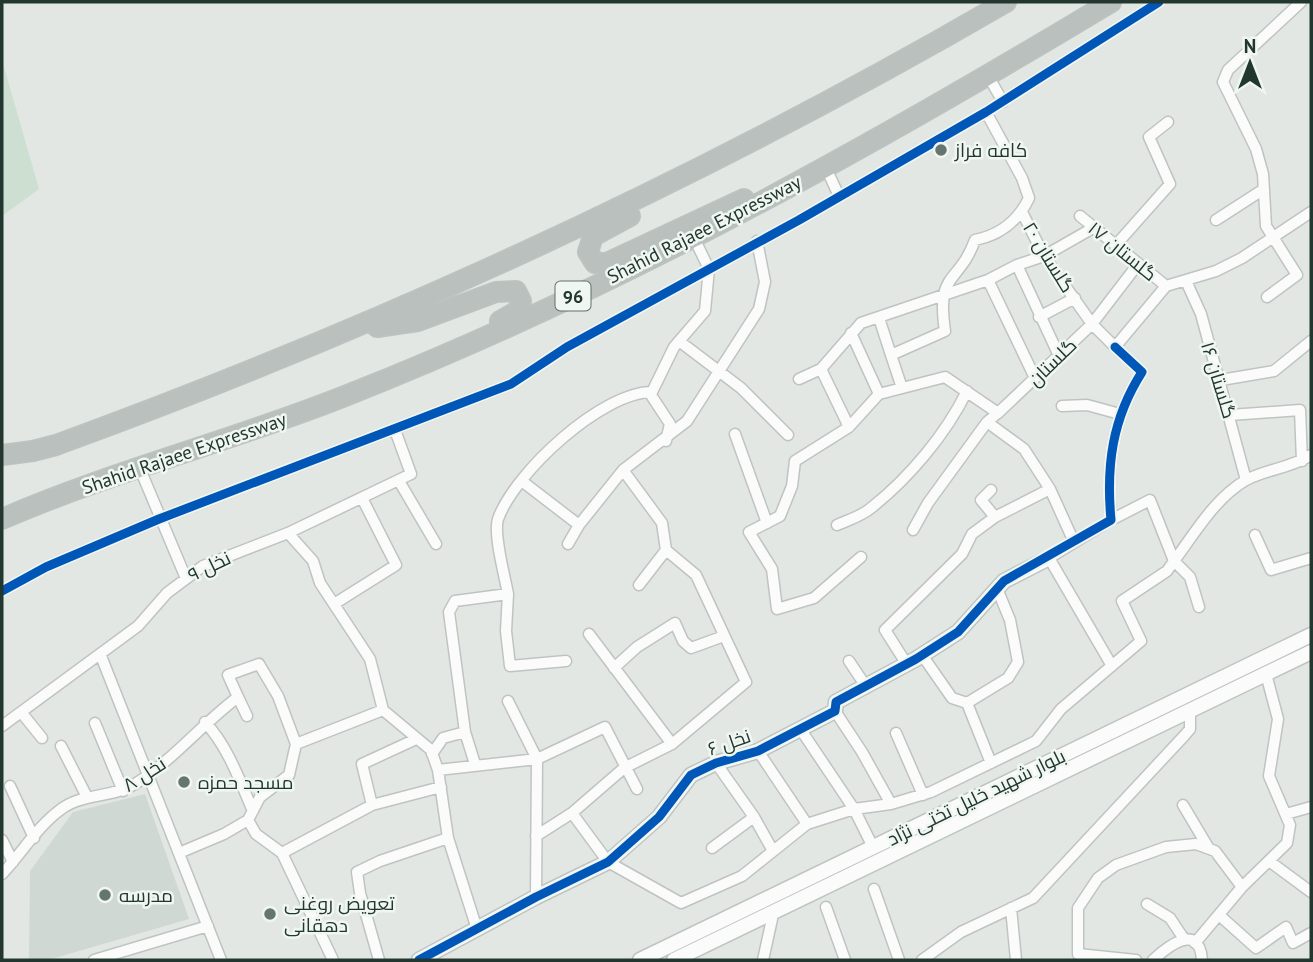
<svg xmlns="http://www.w3.org/2000/svg" width="1313" height="962" font-family="'PT Sans',Cairo,sans-serif">
<rect width="100%" height="100%" fill="#e2e7e4"/>
<path fill="#d0d8d4" d="M 145,794 L 189,919 L 48,960 L 29,960 L 30,871 L 73,812 Z"/>
<path fill="#ccdfd0" d="M 2,60 L 39,189 L 2,216 Z"/>
<g fill="none" stroke-linecap="round" stroke-linejoin="round">
<g stroke="#bfc4c1" stroke-width="13">
<path id="street" d="M 987,74 L 1003,102
M 825,166 L 839,196
M 1022,212 L 1044,256 L 1092,324 L 1138,264
M 1080,216 L 1166,286
M 1216,220 L 1264,189
M 1115,246 L 1170,184 L 1149,137 L 1168,122
M 1017,265 L 1060,358
M 988,280 L 1035,378
M 1186,281 L 1201,314 L 1246,480
M 1267,297 L 1297,275 L 1266,226 L 1263,174 L 1256,149 L 1223,82 L 1228,70 L 1301,2
M 1039,317 L 1075,298
M 879,318 L 891,355
M 851,333 L 879,394 L 849,427 L 795,461 L 792,486 L 780,516 L 749,532 L 772,569 L 777,609 L 814,598 L 861,557
M 679,341 L 741,388 L 788,435
M 821,369 L 849,427
M 799,379 L 821,369 L 861,323 L 988,280 L 1017,265 L 1044,256 L 1093,228
M 1221,380 L 1274,371 L 1311,341
M 902,388 L 891,355 L 945,331 C 936,270 958,286 975,240 C 1000,235 1018,221 1029,198 L 1022,178 L 986,112
M 649,392 L 670,424 L 666,441
M 879,394 L 945,377 L 998,413 L 1092,324 L 1115,347 L 1166,286 L 1216,271 L 1242,258 L 1311,212
M 1062,406 L 1087,405 L 1120,414
M 1230,415 L 1300,410 L 1302,461
M 987,422 L 1024,449 L 1050,489
M 735,434 L 767,523
M 140,469 L 185,576
M 623,470 L 662,523 L 666,550 L 639,585
M 399,481 L 436,544
M 523,482 L 579,525
M 991,490 L 981,500 L 995,517 L 1050,489 L 1074,542
M 837,525 C 848,520 862,516 871,508 C 909,478 946,434 967,391
M 913,530 L 928,503 L 987,422 L 998,413
M 288,533 L 313,561 L 320,583 L 370,659 L 383,710 L 431,750 L 438,770 L 448,838 L 477,929
M 1255,535 L 1271,570 L 1311,558
M 568,544 L 579,525 L 623,470 L 687,421 L 759,309 L 765,282 L 757,241
M 2,591 L 46,567 L 159,519 L 511,384 L 567,347 L 799,220 L 986,112 L 1159,2
M 508,594 L 506,631 L 510,666 L 566,661
M 334,604 L 396,565 L 363,500
M 1199,607 L 1190,577 L 1174,561 C 1195,533 1215,498 1246,480 C 1267,469 1291,468 1311,455
M 589,634 L 672,744
M 922,655 L 952,698 L 967,703 L 991,763
M 101,656 L 221,960
M 849,661 L 865,685
M 906,663 L 885,630 L 962,554 L 972,534 L 995,517
M 1112,666 L 1049,558 L 1111,520 C 1106,466 1112,419 1142,372 L 1115,347
M 614,668 L 637,647 L 675,623 L 683,641 L 691,648 L 724,636
M 238,697 L 247,716
M 508,701 L 537,759 L 536,897
M 967,703 L 1008,678 L 1018,662 L 1010,620 L 998,591
M 835,711 L 862,752 L 891,804
M 21,712 L 42,738
M 205,722 C 228,747 239,779 253,811
M 95,723 L 123,791
M 2,726 L 138,626 L 167,593 L 203,566 L 288,533 L 411,474 L 395,430
M 801,730 L 854,809 L 873,847
M 465,732 L 475,764
M 896,733 L 923,795
M 296,744 L 383,710
M 61,746 L 87,797
M 758,751 L 807,824
M 432,754 L 443,738 L 465,732 L 449,612 L 455,601 L 508,594 C 505,577 493,534 498,519 C 515,472 602,392 652,392 L 674,347 L 705,311 L 709,269 L 694,238
M 716,763 L 754,817 L 773,851
M 438,770 L 537,759 L 605,727 L 637,789
M 10,786 L 34,838
M 372,805 L 362,764 L 414,740
M 1183,805 L 1208,847
M 572,813 L 608,862 L 681,903 L 742,876 L 807,824 L 854,809 L 891,804 L 931,792 L 1036,741 L 1061,709 L 1141,641 L 1122,601 L 1167,571 L 1174,561 L 1150,500 L 1111,520
M 1286,814 L 1311,807
M 248,820 L 256,834 L 282,853 L 372,805 L 441,787
M 536,836 L 572,813 L 624,768 L 672,744 L 746,682 L 696,575 L 666,550
M 2,840 L 13,862
M 712,848 L 754,817
M 282,853 L 333,960
M 1269,861 L 1311,892
M 2,874 C 21,854 38,826 60,810 C 81,793 112,798 135,784 C 172,761 202,724 238,697 L 228,675 L 259,664 L 278,696 L 296,744 L 289,775 L 260,797 L 248,820 L 224,834 L 179,853
M 1242,887 L 1287,843 L 1290,825 L 1269,776 L 1278,719 L 1266,674
M 874,889 L 899,960
M 1147,904 L 1170,918 L 1184,939
M 826,907 L 845,960
M 1011,908 L 1016,960
M 1219,915 L 1256,948 L 1286,927 L 1293,943 L 1311,933
M 94,960 L 208,926
M 379,960 L 360,893 L 357,872 L 380,861 L 448,838
M 763,960 L 774,910
M 922,960 L 961,932 L 1033,898 L 1184,736 L 1190,729 L 1190,710
M 1136,960 L 1078,954 L 1078,908 L 1098,878 L 1116,865 L 1166,847 L 1196,844 L 1215,851 L 1242,887 L 1195,943
M 1153,960 C 1167,947 1199,921 1202,960"/>
</g>
<g stroke="#bec5c1" stroke-width="17">
<path id="secondary" d="M 419,960 L 536,897 L 608,862 L 659,817 L 691,775 L 716,763 L 758,751 L 835,711 L 836,702 L 916,659 L 958,632 L 1004,581 L 1049,558
M 640,960 L 1311,635
M 674,960 L 1311,652"/>
</g>
<g stroke="#bcc3c0" stroke-width="22">
<path id="highway" d="M 630,216 L 593,236 L 588,252 L 595,263 L 607,263 L 744,199
M 377,327 L 418,321 L 496,292 L 516,291 L 521,301 L 518,311 L 500,321
M 2,455 L 33,451 L 56,445 C 385,325 703,178 1006,2
M 2,519 C 115,470 236,440 350,394 C 616,289 867,149 1111,2"/>
</g>
<use href="#street" stroke="#fbfbfb" stroke-width="10"/>
<use href="#secondary" stroke="#fbfbfb" stroke-width="14"/>
<use href="#highway" stroke="#bac0be" stroke-width="19"/>
<g stroke="#f0f6f2" stroke-width="13">
<path id="cycleway" d="M 2,591 L 46,567 L 159,519 L 511,384 L 567,347 L 799,220 L 986,112 L 1159,2
M 419,960 L 536,897 L 608,862 L 659,817 L 691,775 L 716,763 L 758,751 L 835,711 L 836,702 L 916,659 L 958,632 L 1004,581 L 1111,520 C 1106,466 1112,419 1142,372 L 1115,347"/>
</g>
<use href="#cycleway" stroke="#0057b8" stroke-width="9"/>
</g>
<g fill="#65756f" stroke="#f0f6f2" stroke-width="2.5">
<circle cx="941" cy="150" r="7"/>
<circle cx="184" cy="782" r="7"/>
<circle cx="105" cy="895" r="7"/>
<circle cx="270" cy="914" r="7"/>
</g>
<g text-anchor="middle" dominant-baseline="central" stroke-width="5" stroke-linejoin="round" paint-order="stroke">
<rect fill="#f0f6f2" stroke="#60706a" stroke-width="2" x="555.5" y="281.5" width="35" height="29" rx="5"/>
<g font-size="18" font-weight="bold" fill="#223730">
<text x="573" y="296">96</text>
</g>
<g font-size="19" fill="#223730" stroke="#f0f6f2" text-anchor="start">
<text x="955" y="150">کافه فراز</text>
<text x="198" y="782">مسجد حمزه</text>
<text x="119" y="895">مدرسه</text>
<text x="284" y="903">تعویض روغنی<tspan x="284" dy="22">دهقانی</tspan></text>
</g>
<g font-size="19" fill="#223730" stroke="#f0f6f2">
<text transform="translate(704 229) rotate(-27)">Shahid Rajaee Expressway</text>
<text transform="translate(1123 251) rotate(39)">گلستان ۱۷</text>
<text transform="translate(1049 257) rotate(58)">گلستان ۲۰</text>
<text transform="translate(1052 362) rotate(-44)">گلستان</text>
<text transform="translate(1219 380) rotate(73)">گلستان ۱۶</text>
<text transform="translate(184 453) rotate(-19)">Shahid Rajaee Expressway</text>
<text transform="translate(209 566) rotate(-26)">نخل ۹</text>
<text transform="translate(729 742) rotate(-19)">نخل ۶</text>
<text transform="translate(144 774) rotate(-33)">نخل ۸</text>
<text transform="translate(976 797) rotate(-26)">بلوار شهید خلیل تختی نژاد</text>
</g>
</g>
<rect width="1313" height="962" fill="none" stroke="#223730" stroke-width="7"/>
<g transform="translate(1250 63)" stroke="#f0f6f2" stroke-width="5" paint-order="stroke">
<path d="M0-5L12 26L0 18L-12 26Z" fill="#223730"/>
<text y="-10" font-size="19" font-weight="bold" text-anchor="middle" fill="#223730">N</text>
</g>
</svg>
